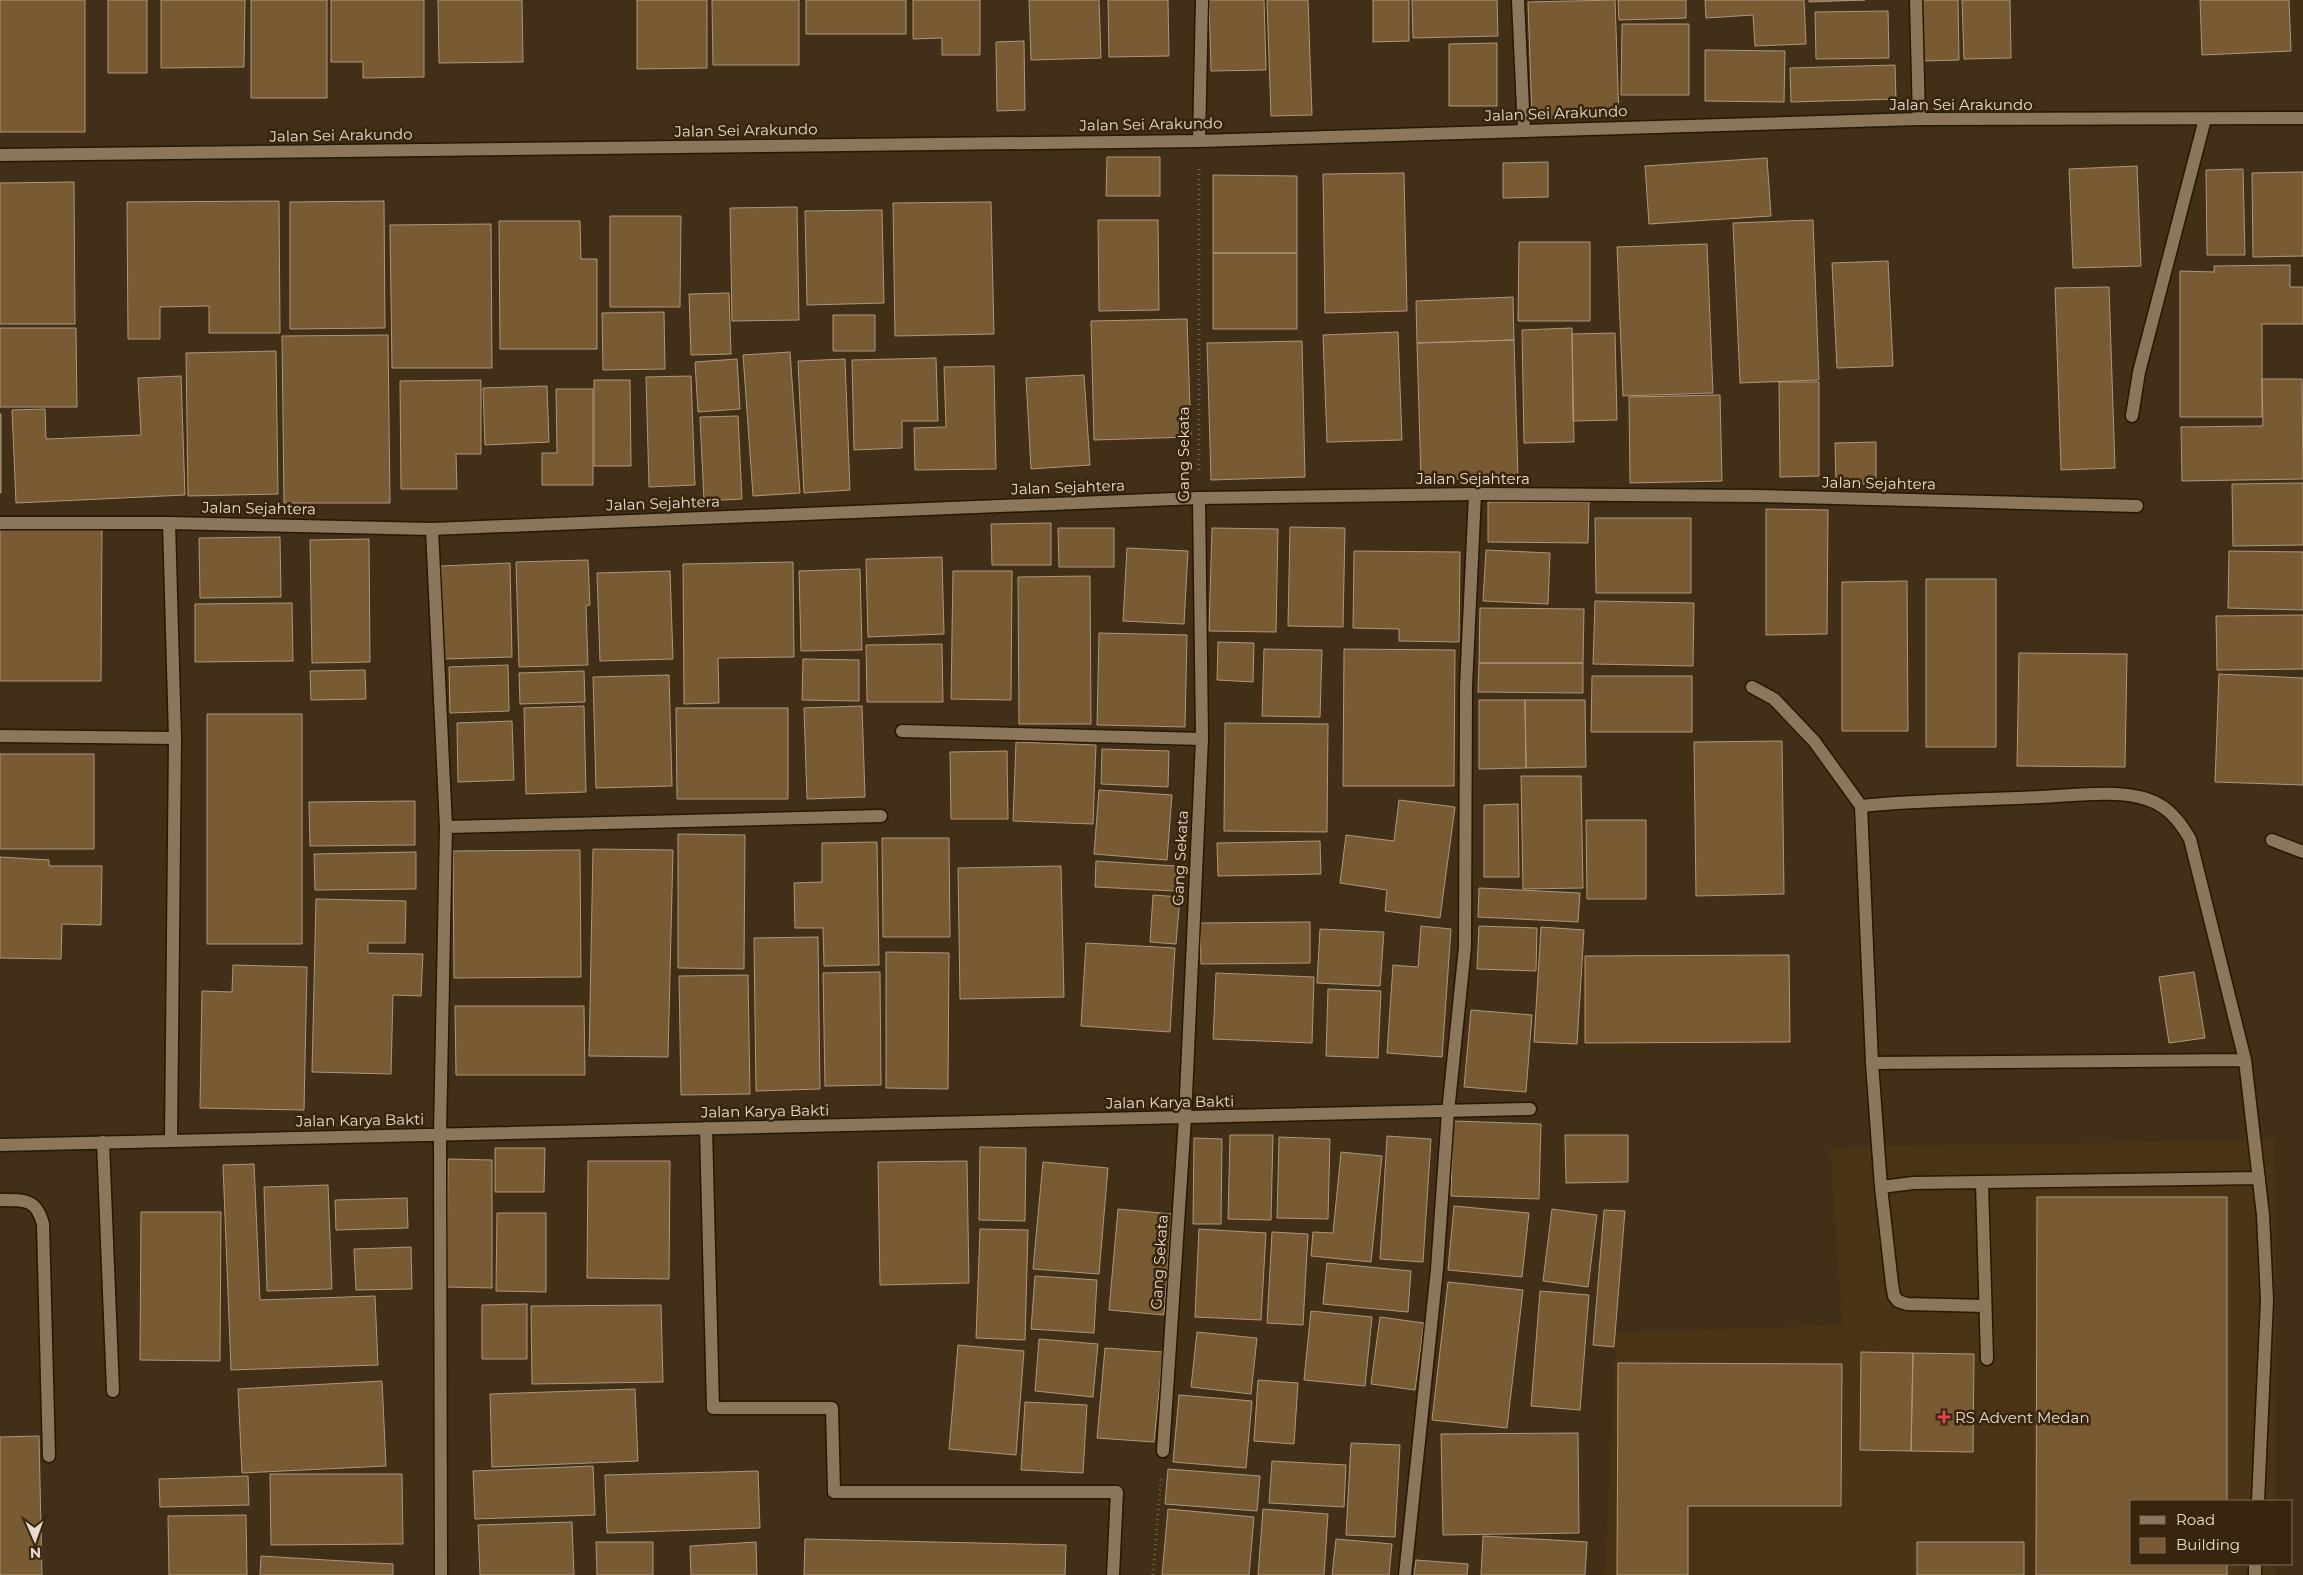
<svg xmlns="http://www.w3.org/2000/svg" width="2303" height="1575" font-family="Montserrat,sans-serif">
<rect width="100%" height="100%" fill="#412f17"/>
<path fill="#4a3415" d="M 2275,1140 L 2276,1501 L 2132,1501 L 2132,1564 L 2276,1564 L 2276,1575 L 1605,1575 L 1616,1333 L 1842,1325 L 1830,1147 Z"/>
<path fill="#795b33" stroke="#ad977c" d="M 0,0 L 85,0 L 85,132 L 0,132 Z
M 108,0 L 147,0 L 147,73 L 108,73 Z
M 161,0 L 245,0 L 244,67 L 161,68 Z
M 251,0 L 327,0 L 327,98 L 251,98 Z
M 331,0 L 424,0 L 424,77 L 363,78 L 363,62 L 331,62 Z
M 438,0 L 522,0 L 523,62 L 439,63 Z
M 637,0 L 707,0 L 707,68 L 637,69 Z
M 712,0 L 799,0 L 799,65 L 713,65 Z
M 806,0 L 906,0 L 906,34 L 806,34 Z
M 913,0 L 980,0 L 980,55 L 942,55 L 942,38 L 913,39 Z
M 1029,0 L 1099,0 L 1101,58 L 1031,60 Z
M 1108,0 L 1168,0 L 1169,56 L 1109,57 Z
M 1209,0 L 1264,0 L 1266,70 L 1211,71 Z
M 1267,0 L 1308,0 L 1312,115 L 1271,116 Z
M 1373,0 L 1409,0 L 1409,41 L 1373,42 Z
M 1412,0 L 1497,0 L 1498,36 L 1413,38 Z
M 1615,0 L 1619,116 L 1532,119 L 1528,2 Z
M 1618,0 L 1686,0 L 1686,18 L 1619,20 Z
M 1705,0 L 1804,0 L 1806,44 L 1755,46 L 1753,15 L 1706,18 Z
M 1809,0 L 1865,0 L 1809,2 Z
M 1922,0 L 1958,0 L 1959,60 L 1924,61 Z
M 1962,0 L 2010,0 L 2011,58 L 1964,59 Z
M 2200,0 L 2289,0 L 2291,51 L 2202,55 Z
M 1888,11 L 1889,58 L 1816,59 L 1815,12 Z
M 1622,24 L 1689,24 L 1689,95 L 1621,95 Z
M 1024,41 L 1025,110 L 997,111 L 996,42 Z
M 1497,43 L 1497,106 L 1449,106 L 1449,44 Z
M 1705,50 L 1785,51 L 1784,102 L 1705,101 Z
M 1895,65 L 1896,99 L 1791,102 L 1790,68 Z
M 1107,157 L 1160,157 L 1160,196 L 1106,196 Z
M 1767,158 L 1771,216 L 1649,224 L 1645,166 Z
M 1548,162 L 1548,197 L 1503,198 L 1503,163 Z
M 2137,166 L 2141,266 L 2073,268 L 2069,169 Z
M 2243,169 L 2245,255 L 2207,255 L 2206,170 Z
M 2303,172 L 2303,256 L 2253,257 L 2252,173 Z
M 1404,173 L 1407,311 L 1325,313 L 1323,174 Z
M 1213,175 L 1297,176 L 1297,253 L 1213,253 Z
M 74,182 L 75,324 L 0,324 L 0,183 Z
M 279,201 L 280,333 L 209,333 L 209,306 L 160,307 L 160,339 L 128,339 L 127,202 Z
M 384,201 L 385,328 L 290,329 L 290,202 Z
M 991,202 L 994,334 L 895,336 L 893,203 Z
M 797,207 L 799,320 L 732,321 L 730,208 Z
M 882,210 L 884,303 L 807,305 L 805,211 Z
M 610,216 L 681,216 L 680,307 L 610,307 Z
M 1098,220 L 1158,220 L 1159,310 L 1099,311 Z
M 1813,220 L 1819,380 L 1740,383 L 1733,223 Z
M 499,221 L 580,221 L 581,259 L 597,259 L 597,349 L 500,349 Z
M 491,224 L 492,368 L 392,368 L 390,225 Z
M 1519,242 L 1590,242 L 1590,321 L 1518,321 Z
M 1707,244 L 1713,393 L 1623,396 L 1617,247 Z
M 1213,253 L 1297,253 L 1297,329 L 1213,329 Z
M 1888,261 L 1893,366 L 1837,368 L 1832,263 Z
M 2290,265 L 2290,287 L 2303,287 L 2303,324 L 2262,324 L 2262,417 L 2180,417 L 2180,271 L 2214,272 L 2214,266 Z
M 2109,287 L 2115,468 L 2061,470 L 2055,288 Z
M 729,293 L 731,354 L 691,355 L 689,294 Z
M 1513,297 L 1514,340 L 1417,343 L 1416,301 Z
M 664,312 L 665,369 L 603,370 L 602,313 Z
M 833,315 L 875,315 L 875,351 L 833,351 Z
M 1187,319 L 1191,437 L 1094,440 L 1091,321 Z
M 0,328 L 76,328 L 77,407 L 0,407 Z
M 1572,328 L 1574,442 L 1524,443 L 1522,330 Z
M 1398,332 L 1402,440 L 1327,442 L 1323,335 Z
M 1615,333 L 1617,420 L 1573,421 L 1572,334 Z
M 388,335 L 390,503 L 284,503 L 282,336 Z
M 1514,340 L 1518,477 L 1421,480 L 1417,343 Z
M 1302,341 L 1305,477 L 1211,480 L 1207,343 Z
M 276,351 L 278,494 L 188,496 L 186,353 Z
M 790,352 L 800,493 L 753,496 L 743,355 Z
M 936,358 L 938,421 L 902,421 L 902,448 L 854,450 L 852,360 Z
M 737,359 L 740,409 L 698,412 L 695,362 Z
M 845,359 L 850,490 L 804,493 L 798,361 Z
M 994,366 L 996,469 L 915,470 L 914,428 L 946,427 L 944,367 Z
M 1084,375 L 1090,465 L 1031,469 L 1026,378 Z
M 181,376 L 185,495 L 16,503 L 12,410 L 45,409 L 46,439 L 141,435 L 138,378 Z
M 691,376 L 695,485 L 649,487 L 646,377 Z
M 2262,379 L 2302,379 L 2303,479 L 2182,481 L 2181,427 L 2263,426 Z
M 481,380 L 481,454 L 456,454 L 457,489 L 401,489 L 400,381 Z
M 594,380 L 630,380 L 631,466 L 594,466 Z
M 1779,382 L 1819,382 L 1819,476 L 1780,477 Z
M 547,386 L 549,442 L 485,445 L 483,388 Z
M 556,389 L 593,389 L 593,485 L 542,485 L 542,453 L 557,453 Z
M 1720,395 L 1722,481 L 1630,483 L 1629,397 Z
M 0,414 L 1,414 L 1,493 L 0,493 Z
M 738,416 L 742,499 L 704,501 L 700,417 Z
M 1876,442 L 1876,484 L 1836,484 L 1835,443 Z
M 2303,483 L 2303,545 L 2233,546 L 2232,484 Z
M 1488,502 L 1589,502 L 1588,543 L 1488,542 Z
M 1766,509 L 1828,510 L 1827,634 L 1766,635 Z
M 1595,518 L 1691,518 L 1691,593 L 1596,593 Z
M 1051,523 L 1051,565 L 992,565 L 991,524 Z
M 1290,527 L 1345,528 L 1343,627 L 1288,626 Z
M 0,528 L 102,529 L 101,681 L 0,681 Z
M 1058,528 L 1114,528 L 1114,567 L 1059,567 Z
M 1212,528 L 1278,529 L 1276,632 L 1209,631 Z
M 280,537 L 281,597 L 200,598 L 199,538 Z
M 369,539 L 370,662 L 312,663 L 310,540 Z
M 1127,548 L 1188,551 L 1184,624 L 1123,621 Z
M 1486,550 L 1550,553 L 1548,604 L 1483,601 Z
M 1354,551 L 1460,552 L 1459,642 L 1399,641 L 1399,629 L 1353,628 Z
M 2229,551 L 2303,552 L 2303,610 L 2228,608 Z
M 942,557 L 944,634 L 868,637 L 866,559 Z
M 588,560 L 590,605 L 586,606 L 588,665 L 519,667 L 516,562 Z
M 793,562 L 794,657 L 718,658 L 719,703 L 684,704 L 683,564 Z
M 510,563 L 512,657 L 444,659 L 441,566 Z
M 860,569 L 862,650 L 801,651 L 799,571 Z
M 670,571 L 673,659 L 600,661 L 597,573 Z
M 953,571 L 1012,571 L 1011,700 L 951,699 Z
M 1090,576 L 1091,724 L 1019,724 L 1018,577 Z
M 1926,579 L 1996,579 L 1996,747 L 1926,747 Z
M 1907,581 L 1908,731 L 1842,731 L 1842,582 Z
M 1595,601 L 1694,603 L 1693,666 L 1593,664 Z
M 292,603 L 293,661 L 195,662 L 195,604 Z
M 1480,608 L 1584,609 L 1583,663 L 1479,663 Z
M 2303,615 L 2303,669 L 2217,670 L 2216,616 Z
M 1099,633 L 1187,635 L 1185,727 L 1097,725 Z
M 1218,642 L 1254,643 L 1253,682 L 1217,680 Z
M 942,644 L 943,702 L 867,702 L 866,645 Z
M 1264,649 L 1322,650 L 1320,717 L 1262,716 Z
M 1344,649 L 1455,650 L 1454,786 L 1343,786 Z
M 2019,653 L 2127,654 L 2125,767 L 2017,766 Z
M 803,659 L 859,660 L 859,701 L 802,700 Z
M 1479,663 L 1583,663 L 1583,693 L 1478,692 Z
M 508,665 L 509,711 L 450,713 L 449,667 Z
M 365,670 L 366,699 L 311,700 L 310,671 Z
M 584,671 L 585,702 L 520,704 L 519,673 Z
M 2219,674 L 2303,678 L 2303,785 L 2215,782 Z
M 669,675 L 672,786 L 596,788 L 593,677 Z
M 1592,676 L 1692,676 L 1692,732 L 1591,732 Z
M 1479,700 L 1525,700 L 1526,768 L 1479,769 Z
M 1525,700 L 1585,700 L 1586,767 L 1526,768 Z
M 584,706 L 586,792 L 526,794 L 524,708 Z
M 862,706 L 865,797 L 807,799 L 804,708 Z
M 676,708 L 788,708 L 788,799 L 677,799 Z
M 207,714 L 302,714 L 302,944 L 207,944 Z
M 512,721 L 514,780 L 458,782 L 457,723 Z
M 1225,723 L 1328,724 L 1327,832 L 1224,831 Z
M 1782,741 L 1784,894 L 1696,896 L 1694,742 Z
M 1016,742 L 1096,745 L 1093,824 L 1013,821 Z
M 1102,749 L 1169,751 L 1168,787 L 1101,784 Z
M 1007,751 L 1008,819 L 951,819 L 950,752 Z
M 0,754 L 94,754 L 94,849 L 0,849 Z
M 1521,776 L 1581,776 L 1583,888 L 1523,889 Z
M 1099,790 L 1172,795 L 1167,860 L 1094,854 Z
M 1399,800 L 1455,807 L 1440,918 L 1385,911 L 1387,890 L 1340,883 L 1346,835 L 1394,841 Z
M 415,801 L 415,845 L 310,846 L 309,802 Z
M 1518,804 L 1519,877 L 1484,877 L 1484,805 Z
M 1586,820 L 1646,820 L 1646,899 L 1587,899 Z
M 678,834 L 745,835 L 744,969 L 678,968 Z
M 882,838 L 949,838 L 950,937 L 883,937 Z
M 1320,841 L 1321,874 L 1218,876 L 1217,843 Z
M 877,842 L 879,965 L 824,966 L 823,928 L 795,928 L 794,883 L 822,882 L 822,843 Z
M 593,849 L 673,850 L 668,1057 L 589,1056 Z
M 580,850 L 581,977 L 454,978 L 453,851 Z
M 416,852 L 416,889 L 315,890 L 314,854 Z
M 0,857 L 49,860 L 49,866 L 102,866 L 101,925 L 62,924 L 61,959 L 0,958 Z
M 1096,861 L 1176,866 L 1174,891 L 1095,887 Z
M 1061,866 L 1064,997 L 960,999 L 958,868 Z
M 1479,888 L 1580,893 L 1578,922 L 1478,917 Z
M 1153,895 L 1180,897 L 1176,944 L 1150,942 Z
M 316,899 L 406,901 L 405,943 L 368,943 L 368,953 L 423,954 L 421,996 L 393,995 L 391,1074 L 312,1072 Z
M 1310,922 L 1310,963 L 1201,964 L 1200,923 Z
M 1421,926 L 1451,929 L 1442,1057 L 1387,1053 L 1393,965 L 1418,967 Z
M 1479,926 L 1537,928 L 1536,971 L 1477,969 Z
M 1541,927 L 1584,930 L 1577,1044 L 1534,1042 Z
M 1320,929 L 1384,932 L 1380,986 L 1317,983 Z
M 818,937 L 820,1089 L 756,1091 L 754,938 Z
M 1086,943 L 1175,948 L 1170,1032 L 1081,1026 Z
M 886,952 L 949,953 L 948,1089 L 886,1088 Z
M 1789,955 L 1790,1042 L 1585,1043 L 1585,956 Z
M 233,965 L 307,967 L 304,1110 L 200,1108 L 202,991 L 232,992 Z
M 880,972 L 881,1085 L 825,1086 L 823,973 Z
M 2194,972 L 2205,1038 L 2169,1043 L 2159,977 Z
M 1216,973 L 1314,977 L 1312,1043 L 1213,1039 Z
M 748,975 L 750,1094 L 681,1095 L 679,976 Z
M 1328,989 L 1381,991 L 1378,1058 L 1326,1056 Z
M 455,1006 L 584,1006 L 585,1075 L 456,1075 Z
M 1471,1010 L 1532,1015 L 1526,1092 L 1464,1087 Z
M 1453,1121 L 1541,1124 L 1539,1199 L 1451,1196 Z
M 1230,1135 L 1273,1135 L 1271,1220 L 1228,1219 Z
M 1565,1135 L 1628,1135 L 1628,1182 L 1566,1183 Z
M 1387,1136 L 1431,1139 L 1423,1262 L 1380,1259 Z
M 1279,1137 L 1330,1139 L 1328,1219 L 1277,1218 Z
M 1194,1138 L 1222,1139 L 1221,1224 L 1193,1224 Z
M 980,1147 L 1026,1148 L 1025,1221 L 979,1220 Z
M 495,1148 L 545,1148 L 544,1192 L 495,1192 Z
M 1341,1152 L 1382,1156 L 1371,1262 L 1311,1256 L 1313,1232 L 1333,1233 Z
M 448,1159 L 492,1160 L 492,1288 L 447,1287 Z
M 588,1161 L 670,1161 L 669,1279 L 587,1278 Z
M 967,1161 L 969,1283 L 880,1285 L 878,1162 Z
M 1043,1162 L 1108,1168 L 1099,1274 L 1033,1269 Z
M 254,1164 L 260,1300 L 375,1296 L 378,1365 L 231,1370 L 223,1165 Z
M 328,1185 L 332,1289 L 267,1291 L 264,1187 Z
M 2037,1197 L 2227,1197 L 2227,1501 L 2132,1501 L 2132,1564 L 2227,1564 L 2227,1575 L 2036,1575 Z
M 407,1198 L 408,1228 L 336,1230 L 335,1200 Z
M 1454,1206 L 1529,1213 L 1522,1277 L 1448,1270 Z
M 1118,1209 L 1172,1214 L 1164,1315 L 1109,1310 Z
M 1552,1209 L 1597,1215 L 1588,1287 L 1543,1281 Z
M 1604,1210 L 1625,1211 L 1614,1347 L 1593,1345 Z
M 141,1212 L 221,1212 L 220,1361 L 140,1360 Z
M 497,1213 L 546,1213 L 546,1292 L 496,1291 Z
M 980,1229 L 1028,1230 L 1025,1340 L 976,1338 Z
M 1199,1229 L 1266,1233 L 1261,1320 L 1195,1317 Z
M 1272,1232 L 1308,1234 L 1303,1325 L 1267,1323 Z
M 411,1247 L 412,1289 L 356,1290 L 354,1249 Z
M 1327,1263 L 1411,1271 L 1408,1312 L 1323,1304 Z
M 1035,1276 L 1097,1280 L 1094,1333 L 1031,1329 Z
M 1448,1282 L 1523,1290 L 1507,1428 L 1432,1420 Z
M 1540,1291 L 1589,1295 L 1580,1410 L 1531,1406 Z
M 527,1304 L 527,1359 L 482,1359 L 482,1305 Z
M 661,1305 L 663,1382 L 532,1384 L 531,1306 Z
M 1311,1311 L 1372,1317 L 1365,1386 L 1304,1380 Z
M 1380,1317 L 1424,1323 L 1415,1390 L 1371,1384 Z
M 1197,1332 L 1257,1338 L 1251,1394 L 1191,1387 Z
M 1039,1339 L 1098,1344 L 1093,1397 L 1035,1391 Z
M 958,1345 L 1024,1351 L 1016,1455 L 949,1449 Z
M 1105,1348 L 1163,1352 L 1154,1442 L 1097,1438 Z
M 1861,1352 L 1913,1353 L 1911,1451 L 1860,1450 Z
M 1913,1353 L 1974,1354 L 1973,1452 L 1911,1451 Z
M 1618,1363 L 1842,1364 L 1841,1506 L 1688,1506 L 1688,1575 L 1617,1575 Z
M 1258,1380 L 1298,1383 L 1294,1444 L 1254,1441 Z
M 382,1381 L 386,1466 L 242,1473 L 238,1389 Z
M 635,1389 L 638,1461 L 492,1467 L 490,1394 Z
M 1179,1395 L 1252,1401 L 1246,1468 L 1173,1462 Z
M 1025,1402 L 1087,1405 L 1083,1473 L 1021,1470 Z
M 1578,1433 L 1579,1533 L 1443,1535 L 1441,1434 Z
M 39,1436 L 42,1575 L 0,1575 L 0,1437 Z
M 1351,1443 L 1400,1445 L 1395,1537 L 1346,1535 Z
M 1272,1461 L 1346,1465 L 1344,1507 L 1269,1503 Z
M 593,1466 L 595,1515 L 475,1519 L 473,1471 Z
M 1168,1469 L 1260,1476 L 1257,1511 L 1165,1504 Z
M 758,1471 L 760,1528 L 607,1533 L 605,1475 Z
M 270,1474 L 402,1474 L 403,1544 L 271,1545 Z
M 248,1476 L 249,1505 L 160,1507 L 159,1479 Z
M 1168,1509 L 1254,1517 L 1249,1575 L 1162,1575 Z
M 1263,1509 L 1328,1514 L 1324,1575 L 1258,1575 Z
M 246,1515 L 247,1575 L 169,1575 L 168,1516 Z
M 572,1522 L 574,1575 L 480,1575 L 478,1525 Z
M 1483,1536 L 1587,1542 L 1585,1575 L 1481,1575 Z
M 805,1539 L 1066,1545 L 1065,1575 L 804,1575 Z
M 1336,1539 L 1392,1544 L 1389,1575 L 1332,1575 Z
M 596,1542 L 653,1542 L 653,1575 L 597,1575 Z
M 756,1542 L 757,1575 L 691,1575 L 690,1546 Z
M 1917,1542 L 2024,1542 L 2024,1575 L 1917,1575 Z
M 261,1556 L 393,1564 L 393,1575 L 260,1575 Z
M 1416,1560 L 1468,1564 L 1467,1575 L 1414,1575 Z"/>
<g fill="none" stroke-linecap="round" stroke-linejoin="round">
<g stroke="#281701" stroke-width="15">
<path id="service" d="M 1518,0 L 1524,131
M 2132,416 L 2139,372 L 2205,119
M 1752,687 L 1774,699 L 1814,741 L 1861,806
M 902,731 L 1202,739
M 0,736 L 175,738
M 1872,1063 L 2245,1060
M 706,1128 L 713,1408 L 832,1408 L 834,1492 L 1117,1492 L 1113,1575
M 1982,1183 L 1987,1359
M 1881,1187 L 1892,1284 L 1894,1296 L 1898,1301 L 1907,1304 L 1985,1306
M 0,1200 C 24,1200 36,1198 43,1224 L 49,1456
M 1163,1451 L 1185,1118 L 1202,739 L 1199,498
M 2258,1501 L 2267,1300 L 2263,1215 L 2245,1060 L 2190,839 C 2178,818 2164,802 2139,797 C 2112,790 2069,796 2040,797 C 1981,800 1921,800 1861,806 L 1872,1063 L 1881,1187 L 1913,1183 L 2259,1178
M 1405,1575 L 1437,1269 L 1448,1112 L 1465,947 L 1466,687 L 1475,494
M 2255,1575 L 2255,1564"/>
</g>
<g stroke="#281701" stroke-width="15">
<path id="minor" d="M 1916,0 L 1919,119
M 1199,141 L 1202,0
M 0,155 L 1199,141 L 1919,119 L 2303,118
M 0,523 L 169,523 L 432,529 L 1199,498 L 1475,494 L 1757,496 L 2137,506
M 169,523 L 175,738 L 171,1140
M 432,529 L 446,827 L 440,1134 L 441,1575
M 446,827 L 881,816
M 2272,840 L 2303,852
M 103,1142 L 113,1391
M 0,1145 L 1530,1109"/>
</g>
<path stroke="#73634e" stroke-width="3" stroke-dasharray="1 4" stroke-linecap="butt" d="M 1199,470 L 1199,169
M 1153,1575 L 1161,1476"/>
<use href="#service" stroke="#8c775d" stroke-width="12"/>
<use href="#minor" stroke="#8c775d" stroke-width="12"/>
</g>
<path fill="#e0444e" stroke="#37250d" stroke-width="2" d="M1941.5 1409.5h5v5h5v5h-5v5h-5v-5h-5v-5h5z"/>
<g text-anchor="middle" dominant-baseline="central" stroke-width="5" stroke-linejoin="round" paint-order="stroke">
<g font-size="15" fill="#e5dacc" stroke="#37250d">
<text x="1961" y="104">Jalan Sei Arakundo</text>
<text transform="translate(1556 113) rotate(-2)">Jalan Sei Arakundo</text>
<text transform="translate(1151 124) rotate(-1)">Jalan Sei Arakundo</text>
<text transform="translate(746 130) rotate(-1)">Jalan Sei Arakundo</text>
<text transform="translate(341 135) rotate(-1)">Jalan Sei Arakundo</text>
<text transform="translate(1183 454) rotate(-90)">Gang Sekata</text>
<text x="1473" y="478">Jalan Sejahtera</text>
<text transform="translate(1879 483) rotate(1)">Jalan Sejahtera</text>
<text transform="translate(1068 487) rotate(-2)">Jalan Sejahtera</text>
<text transform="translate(663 503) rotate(-2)">Jalan Sejahtera</text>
<text transform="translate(259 508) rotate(1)">Jalan Sejahtera</text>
<text transform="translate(1180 858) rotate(-87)">Gang Sekata</text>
<text transform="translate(1170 1102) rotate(-1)">Jalan Karya Bakti</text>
<text transform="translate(765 1111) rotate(-1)">Jalan Karya Bakti</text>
<text transform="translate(360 1120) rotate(-1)">Jalan Karya Bakti</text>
<text transform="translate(1159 1262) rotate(-86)">Gang Sekata</text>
</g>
<g font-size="15" fill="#e5dacc" stroke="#37250d" text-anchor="start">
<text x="1955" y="1417">RS Advent Medan</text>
</g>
</g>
<rect x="2130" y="1500" width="162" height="65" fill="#37250d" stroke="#7d6d59"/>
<rect x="2140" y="1516" width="25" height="8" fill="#8c775d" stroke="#7d6d59"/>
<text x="2176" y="1525" font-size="15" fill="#e5dacc">Road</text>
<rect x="2140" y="1538" width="25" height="15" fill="#795b33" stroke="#7d6d59"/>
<text x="2176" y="1550" font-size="15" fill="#e5dacc">Building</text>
<g transform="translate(35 1540) rotate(178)" stroke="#37250d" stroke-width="4" paint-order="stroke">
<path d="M0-4L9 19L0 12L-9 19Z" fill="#e5dacc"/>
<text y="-8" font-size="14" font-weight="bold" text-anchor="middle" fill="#e5dacc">N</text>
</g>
</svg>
